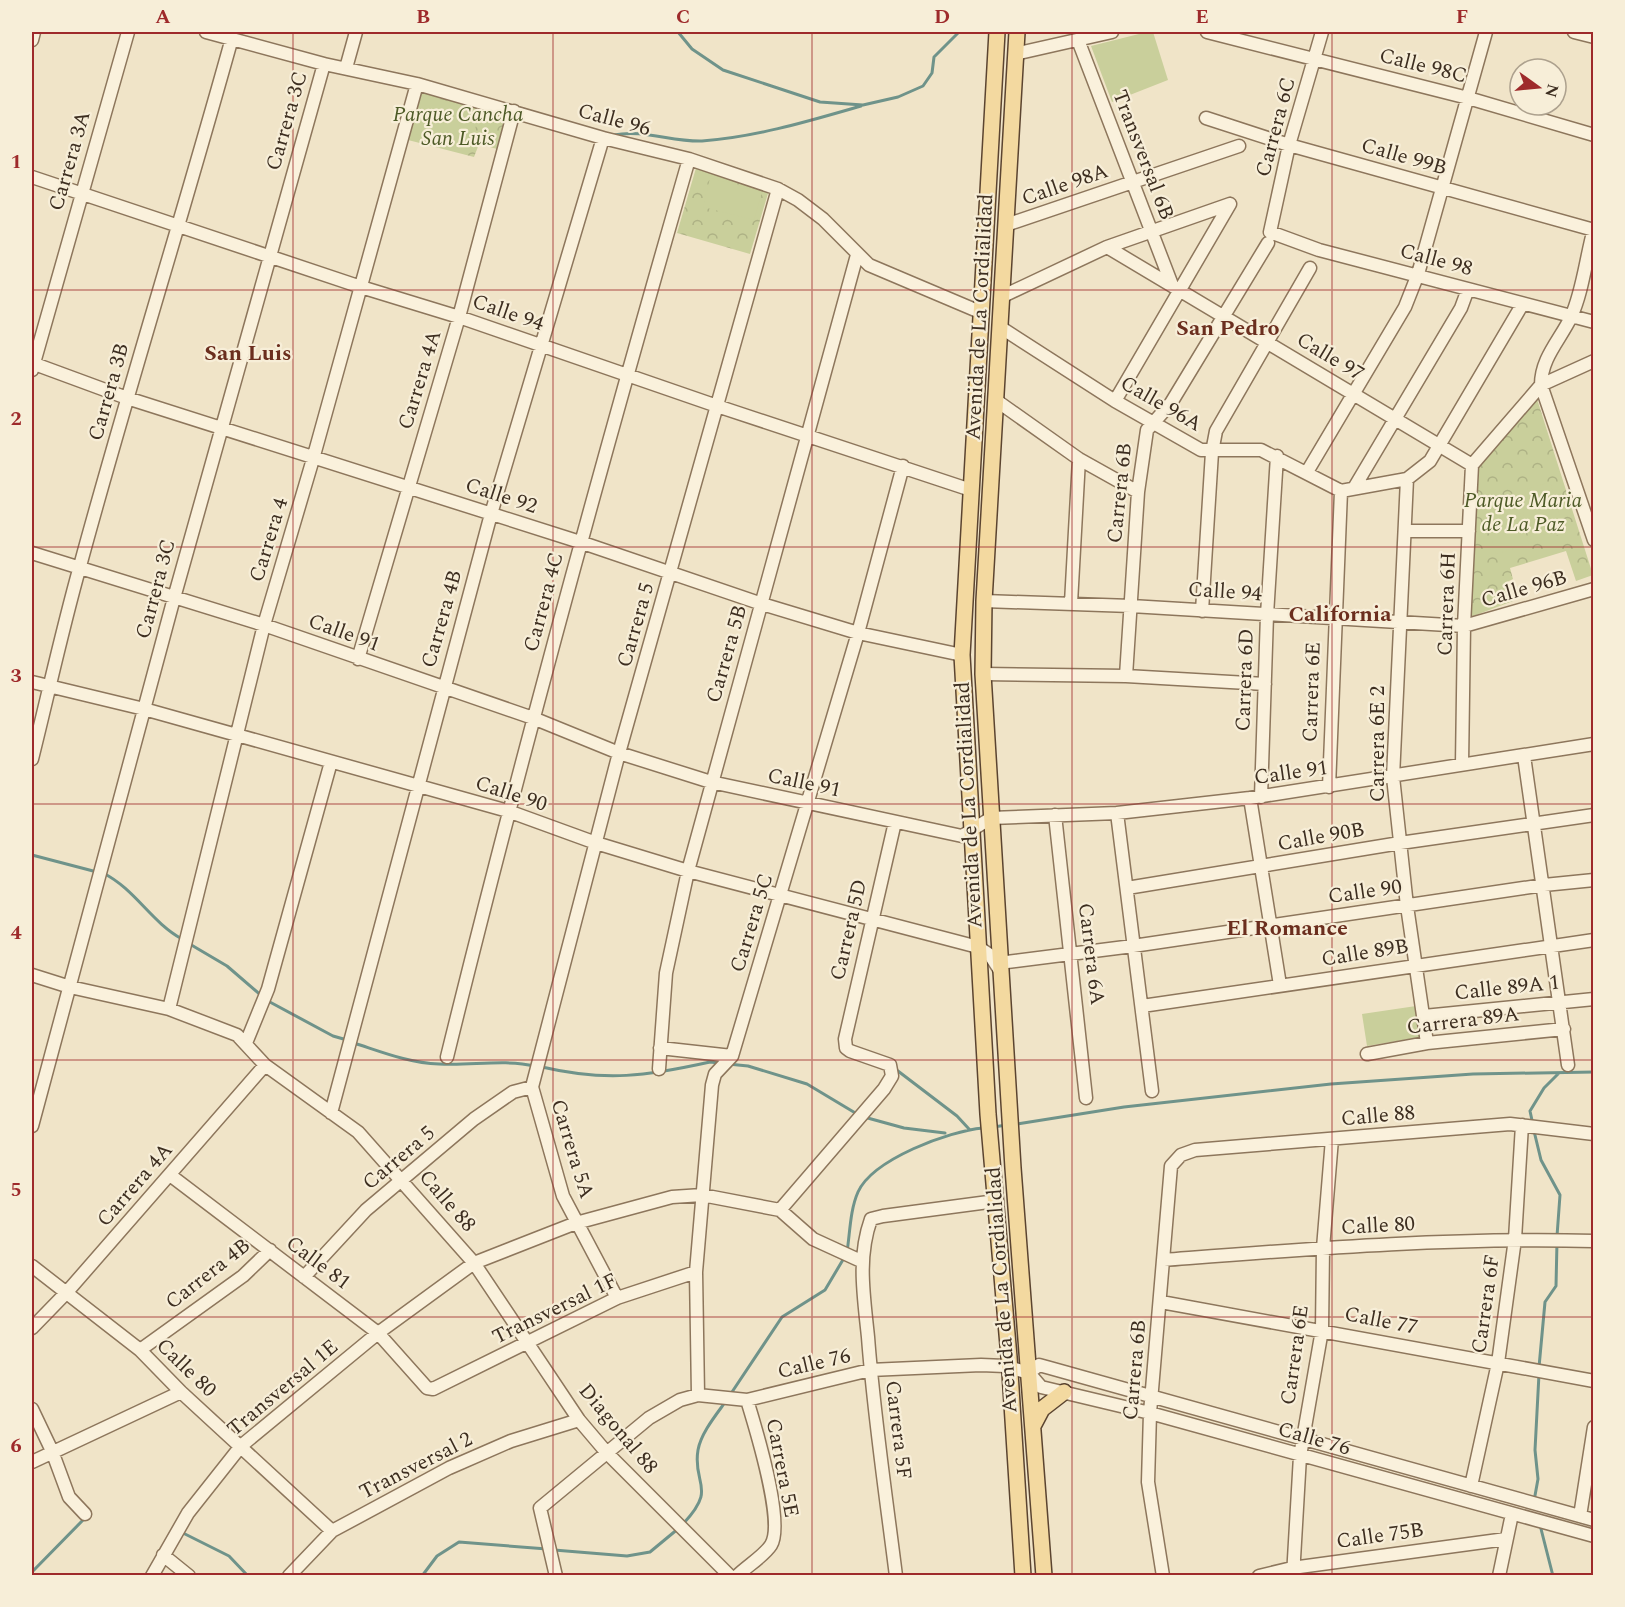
<svg xmlns="http://www.w3.org/2000/svg" width="1625" height="1607" font-family="Spectral,serif">
<defs>
<pattern id="park-crowns" width="20" height="18" patternUnits="userSpaceOnUse" patternTransform="scale(1.5)"><rect width="20" height="18" fill="#c9cf9b"/><path d="M2 6a3 3 0 1 1 6 0M12 15a3 3 0 1 1 6 0" fill="none" stroke="#aeb285"/></pattern>
</defs>
<rect width="100%" height="100%" fill="#f0e4c8"/>
<path fill="url(#park-crowns)" d="M 421,91 L 507,113 L 497,149 L 479,144 L 474,157 L 408,140 Z
M 696,168 L 769,190 L 750,254 L 677,233 Z
M 1537,399 L 1593,575 L 1576,581 L 1566,551 L 1510,568 L 1513,579 L 1507,582 L 1513,601 L 1468,618 L 1477,465 Z"/>
<path fill="#c9cf9b" d="M 1147,32 L 1153,32 L 1168,80 L 1112,102 L 1091,46 Z
M 421,94 L 480,110 L 470,149 L 411,133 Z
M 710,178 L 762,192 L 754,220 L 703,207 Z
M 1550,482 L 1565,533 L 1532,543 L 1517,492 Z
M 1514,493 L 1529,544 L 1496,554 L 1482,503 Z
M 1416,1006 L 1421,1037 L 1367,1046 L 1362,1014 Z"/>
<g fill="none" stroke-linecap="round" stroke-linejoin="round">
<path stroke="#6f938a" stroke-width="3" d="M 678,32 L 692,49 L 723,70 L 820,102 L 863,105 L 898,97 L 923,86 L 932,73 L 934,57 L 959,32
M 614,135 C 643,129 672,142 702,141 C 756,137 809,121 861,106
M 32,855 L 97,872
M 103,873 C 135,889 151,922 182,939
M 188,943 L 227,966 L 263,997
M 268,1001 L 333,1036 L 347,1040
M 354,1043 C 382,1052 409,1063 439,1064 C 471,1066 503,1059 535,1066
M 728,1064 L 748,1066 L 807,1084 L 857,1114
M 542,1067 C 606,1082 647,1076 710,1062 L 719,1063
M 894,1068 L 957,1116 L 969,1129
M 864,1117 L 904,1128 L 945,1133
M 1017,1124 L 1124,1107 L 1331,1084 L 1473,1074 L 1594,1072
M 1533,1125 L 1530,1111 L 1544,1088 L 1559,1073
M 993,1127 L 1007,1125
M 1534,1131 L 1541,1160 L 1560,1195 L 1557,1236
M 847,1252 C 850,1233 850,1210 858,1192 C 873,1159 949,1131 983,1128
M 1539,1367 L 1545,1302 L 1556,1286 L 1557,1242
M 730,1395 L 782,1317 L 825,1290 L 844,1258
M 1534,1501 L 1538,1479 L 1535,1450 L 1539,1374
M 683,1524 C 718,1487 692,1485 698,1450 C 701,1433 716,1415 726,1401
M 1540,1525 L 1553,1576
M 185,1534 L 229,1556 L 248,1576
M 554,1550 L 627,1556 L 650,1552 L 679,1528
M 32,1572 L 84,1519
M 422,1576 L 437,1556 L 459,1542 L 547,1549"/>
<g stroke="#8d765c" stroke-width="15">
<path id="minor" d="M 206,32 L 324,64 L 417,84 L 603,138 L 689,159 L 778,189 L 798,200 L 823,219 L 869,265 L 980,312
M 1207,32 L 1468,98 L 1594,135
M 1322,32 L 1289,145 L 1270,232 L 1319,250 L 1594,322
M 1574,32 L 1594,37
M 32,40 L 34,32
M 1078,40 L 1172,285
M 1015,54 L 1112,32
M 346,68 L 356,32
M 1206,118 L 1289,145 L 1594,230
M 32,177 L 361,287 L 459,317 L 717,406 L 971,490
M 1006,225 L 1239,146
M 1107,247 L 1472,465
M 1001,297 L 1107,247 L 1230,204
M 1000,327 L 1115,401 L 1201,450 L 1261,450 L 1341,491 L 1407,479 L 1430,461 L 1522,305
M 1594,361 L 1541,385 L 1594,540
M 32,363 L 127,398 L 580,542 L 762,604 L 858,633 L 962,655
M 32,370 L 128,32
M 997,401 L 1079,459 L 1138,492
M 1115,401 L 1230,204
M 1307,472 L 1405,307 L 1418,274 L 1486,32
M 1407,479 L 1393,777 L 1407,906 L 1427,1043
M 1354,488 L 1461,308 L 1468,289
M 1405,531 L 1469,531
M 32,553 L 264,625 L 533,718 L 619,753 L 711,782 L 962,836 L 991,818 L 1117,813 L 1250,798 L 1594,744
M 984,601 L 1131,606 L 1464,626 L 1594,589
M 1071,603 L 1079,459
M 1202,611 L 1212,452 L 1216,431 L 1310,268
M 358,659 L 459,317 L 514,111
M 983,674 L 1126,676 L 1265,684
M 1126,676 L 1138,492 L 1147,430 L 1171,403 L 1268,243
M 32,682 L 144,709 L 508,811 L 596,843 L 688,871 L 978,947 L 990,955 L 999,969
M 1524,756 L 1568,1065
M 32,759 C 48,695 62,630 80,566 C 128,389 183,215 232,38
M 1462,764 L 1464,626 L 1472,465 L 1541,385 C 1541,358 1560,340 1571,317 C 1583,291 1586,257 1594,229
M 1329,787 L 1341,491
M 1261,797 L 1267,615 L 1277,456
M 1250,798 L 1280,985
M 1117,813 L 1152,1091
M 1055,815 L 1086,1098
M 1127,888 L 1400,843 L 1594,815
M 999,963 L 1133,946 L 1544,885 L 1594,880
M 32,975 L 70,987 L 169,1009 L 237,1035 L 265,1065 L 358,1132 L 474,1263 L 579,1420 L 607,1453 L 730,1576
M 1142,1006 L 1594,940
M 169,1009 L 264,625 L 313,459 L 417,84
M 1424,1016 L 1594,999
M 246,1043 L 268,989 L 331,762
M 660,1048 L 732,1056
M 1367,1054 L 1427,1043 L 1564,1029
M 447,1057 C 521,756 603,457 689,159
M 659,1069 L 666,973 L 688,871 L 857,255
M 331,1113 L 491,514 L 603,138
M 32,1126 L 174,598 L 324,64
M 170,1175 L 378,1333 L 427,1388 L 433,1389 L 617,1298 L 696,1272
M 780,1210 L 884,1089 L 892,1076 L 890,1065 L 850,1051 L 846,1048 L 845,1039 L 895,822
M 1164,1260 C 1307,1249 1450,1237 1594,1241
M 32,1266 L 140,1350 L 181,1392 L 332,1531
M 304,1277 L 366,1210 L 474,1119 L 513,1092 L 532,1087
M 617,1298 L 563,1196 L 532,1087 L 619,753 L 778,189
M 1161,1302 L 1594,1381
M 32,1328 L 67,1292 L 265,1065
M 140,1350 L 243,1276 L 270,1250
M 1029,1373 L 1039,1365 L 1050,1368 L 1594,1520
M 698,1395 L 696,1272 L 712,1085 L 715,1074 L 732,1056 L 858,633 L 903,466
M 32,1409 L 52,1451 L 69,1497 L 85,1514
M 32,1462 L 181,1392
M 1471,1486 L 1498,1363 L 1515,1239 L 1522,1125
M 1580,1516 L 1594,1427
M 163,1555 L 189,1576
M 152,1576 L 188,1513 L 241,1446 L 378,1333 L 474,1263 L 576,1223 L 672,1197 L 702,1195 L 780,1210 L 813,1239 L 861,1261
M 289,1576 L 332,1531 L 449,1468 L 511,1441 L 579,1420
M 556,1576 L 540,1508 L 649,1418 L 680,1400 L 698,1395 L 747,1400 L 870,1370 L 981,1365 L 1005,1366 L 1029,1373 L 1041,1387 L 1150,1413 L 1594,1536
M 737,1576 C 747,1566 764,1556 771,1545 C 785,1523 755,1426 747,1400
M 896,1576 C 886,1496 874,1417 868,1337 C 864,1297 857,1258 871,1219 L 883,1216 L 996,1201
M 1163,1576 L 1148,1482 L 1150,1413 L 1171,1166 L 1181,1155 L 1195,1150 L 1510,1124 L 1594,1134
M 1259,1576 L 1292,1568 L 1506,1539
M 1293,1576 L 1300,1456 L 1322,1330 L 1323,1248 L 1332,1139
M 1499,1576 L 1512,1514"/>
</g>
<g stroke="#5b4430" stroke-width="18">
<path id="major" d="M 997,32 L 962,655 L 988,1114 L 1009,1357 L 1023,1576
M 1017,32 L 984,601 L 983,674 L 1013,1168 L 1044,1576
M 1033,1426 L 1042,1409 L 1064,1392"/>
</g>
<use href="#minor" stroke="#faf1dc" stroke-width="12"/>
<use href="#major" stroke="#f3d9a0" stroke-width="15"/>
</g>
<path fill="none" stroke="#9e2a2b" stroke-width="1.5" stroke-opacity="0.55" d="M 293,32 L 293,1576M 553,32 L 553,1576M 812,32 L 812,1576M 1072,32 L 1072,1576M 1332,32 L 1332,1576M 32,290 L 1594,290M 32,547 L 1594,547M 32,804 L 1594,804M 32,1060 L 1594,1060M 32,1317 L 1594,1317"/>
<g text-anchor="middle" dominant-baseline="central" stroke-width="4.5" stroke-linejoin="round" paint-order="stroke">
<g font-size="21" fill="#3d2e20" stroke="#f7eed8">
<text transform="translate(1423 66) rotate(14)">Calle 98C</text>
<text transform="translate(614 120) rotate(15)">Calle 96</text>
<text transform="translate(287 121) rotate(-74)">Carrera 3C</text>
<text transform="translate(1276 127) rotate(-75)">Carrera 6C</text>
<text transform="translate(1143 155) rotate(69)">Transversal 6B</text>
<text transform="translate(1404 157) rotate(16)">Calle 99B</text>
<text transform="translate(70 161) rotate(-74)">Carrera 3A</text>
<text transform="translate(1065 185) rotate(-19)">Calle 98A</text>
<text transform="translate(1436 260) rotate(15)">Calle 98</text>
<text transform="translate(508 313) rotate(19)">Calle 94</text>
<text transform="translate(980 317) rotate(-87)">Avenida de La Cordialidad</text>
<text transform="translate(1330 357) rotate(31)">Calle 97</text>
<text transform="translate(420 380) rotate(-73)">Carrera 4A</text>
<text transform="translate(109 392) rotate(-74)">Carrera 3B</text>
<text transform="translate(1161 404) rotate(30)">Calle 96A</text>
<text transform="translate(1120 493) rotate(-84)">Carrera 6B</text>
<text transform="translate(501 496) rotate(18)">Calle 92</text>
<text transform="translate(269 540) rotate(-73)">Carrera 4</text>
<text transform="translate(156 589) rotate(-75)">Carrera 3C</text>
<text transform="translate(1524 589) rotate(-16)">Calle 96B</text>
<text transform="translate(1225 592) rotate(4)">Calle 94</text>
<text transform="translate(544 602) rotate(-75)">Carrera 4C</text>
<text transform="translate(1447 604) rotate(-88)">Carrera 6H</text>
<text transform="translate(442 619) rotate(-74)">Carrera 4B</text>
<text transform="translate(636 625) rotate(-74)">Carrera 5</text>
<text transform="translate(344 633) rotate(20)">Calle 91</text>
<text transform="translate(727 654) rotate(-74)">Carrera 5B</text>
<text transform="translate(1245 680) rotate(-88)">Carrera 6D</text>
<text transform="translate(1312 692) rotate(-88)">Carrera 6E</text>
<text transform="translate(1378 744) rotate(-90)">Carrera 6E 2</text>
<text transform="translate(1291 773) rotate(-8)">Calle 91</text>
<text transform="translate(804 783) rotate(12)">Calle 91</text>
<text transform="translate(511 794) rotate(18)">Calle 90</text>
<text transform="translate(969 805) rotate(-93)">Avenida de La Cordialidad</text>
<text transform="translate(1321 837) rotate(-10)">Calle 90B</text>
<text transform="translate(1365 892) rotate(-8)">Calle 90</text>
<text transform="translate(752 923) rotate(-73)">Carrera 5C</text>
<text transform="translate(849 930) rotate(-77)">Carrera 5D</text>
<text transform="translate(1365 953) rotate(-9)">Calle 89B</text>
<text transform="translate(1091 954) rotate(83)">Carrera 6A</text>
<text transform="translate(1507 988) rotate(-6)">Calle 89A 1</text>
<text transform="translate(1463 1021) rotate(-7)">Carrera 89A</text>
<text transform="translate(1378 1116) rotate(-5)">Calle 88</text>
<text transform="translate(572 1149) rotate(73)">Carrera 5A</text>
<text transform="translate(399 1158) rotate(-40)">Carrera 5</text>
<text transform="translate(135 1185) rotate(-49)">Carrera 4A</text>
<text transform="translate(447 1201) rotate(49)">Calle 88</text>
<text transform="translate(1378 1226) rotate(-3)">Calle 80</text>
<text transform="translate(318 1263) rotate(37)">Calle 81</text>
<text transform="translate(208 1274) rotate(-38)">Carrera 4B</text>
<text transform="translate(1002 1290) rotate(-94)">Avenida de La Cordialidad</text>
<text transform="translate(1486 1304) rotate(-82)">Carrera 6F</text>
<text transform="translate(555 1309) rotate(-26)">Transversal 1F</text>
<text transform="translate(1381 1321) rotate(11)">Calle 77</text>
<text transform="translate(1295 1355) rotate(-82)">Carrera 6E</text>
<text transform="translate(814 1364) rotate(-13)">Calle 76</text>
<text transform="translate(186 1368) rotate(44)">Calle 80</text>
<text transform="translate(1135 1370) rotate(-85)">Carrera 6B</text>
<text transform="translate(283 1388) rotate(-40)">Transversal 1E</text>
<text transform="translate(618 1429) rotate(50)">Diagonal 88</text>
<text transform="translate(898 1430) rotate(83)">Carrera 5F</text>
<text transform="translate(1314 1439) rotate(16)">Calle 76</text>
<text transform="translate(416 1466) rotate(-27)">Transversal 2</text>
<text transform="translate(782 1468) rotate(79)">Carrera 5E</text>
<text transform="translate(1380 1536) rotate(-8)">Calle 75B</text>
</g>
<g font-size="21" font-style="italic" fill="#4d5a26" stroke="#f7eed8">
<text x="458" y="115">Parque Cancha<tspan x="458" dy="24">San Luis</tspan></text>
<text x="1523" y="501">Parque Maria<tspan x="1523" dy="24">de La Paz</tspan></text>
</g>
<g font-size="22" font-weight="bold" fill="#6b2e1e" stroke="#f7eed8">
<text x="1228" y="328">San Pedro</text>
<text x="248" y="353">San Luis</text>
<text x="1340" y="614">California</text>
<text x="1287" y="928">El Romance</text>
</g>
</g>
<rect width="1625" height="1607" fill="none" stroke="#f7eed8" stroke-width="66"/>
<g transform="translate(1538 87) rotate(105)"><circle r="28" fill="#f7eed8" stroke="#ada18e" stroke-width="1.5"/>
<path d="M0-4.5L10 22L0 15L-10 22Z" fill="#9e2a2b"/>
<text y="-9" font-size="16" font-weight="bold" text-anchor="middle" fill="#3d2e20">N</text>
</g>
<rect x="33" y="33" width="1559" height="1541" fill="none" stroke="#9e2a2b" stroke-width="2"/>
<g font-size="20" text-anchor="middle" font-weight="bold" fill="#9e2a2b">
<text x="163" y="23">A</text>
<text x="423" y="23">B</text>
<text x="683" y="23">C</text>
<text x="942" y="23">D</text>
<text x="1202" y="23">E</text>
<text x="1462" y="23">F</text>
<text x="16" y="168">1</text>
<text x="16" y="425">2</text>
<text x="16" y="682">3</text>
<text x="16" y="939">4</text>
<text x="16" y="1196">5</text>
<text x="16" y="1452">6</text>
</g>
</svg>
